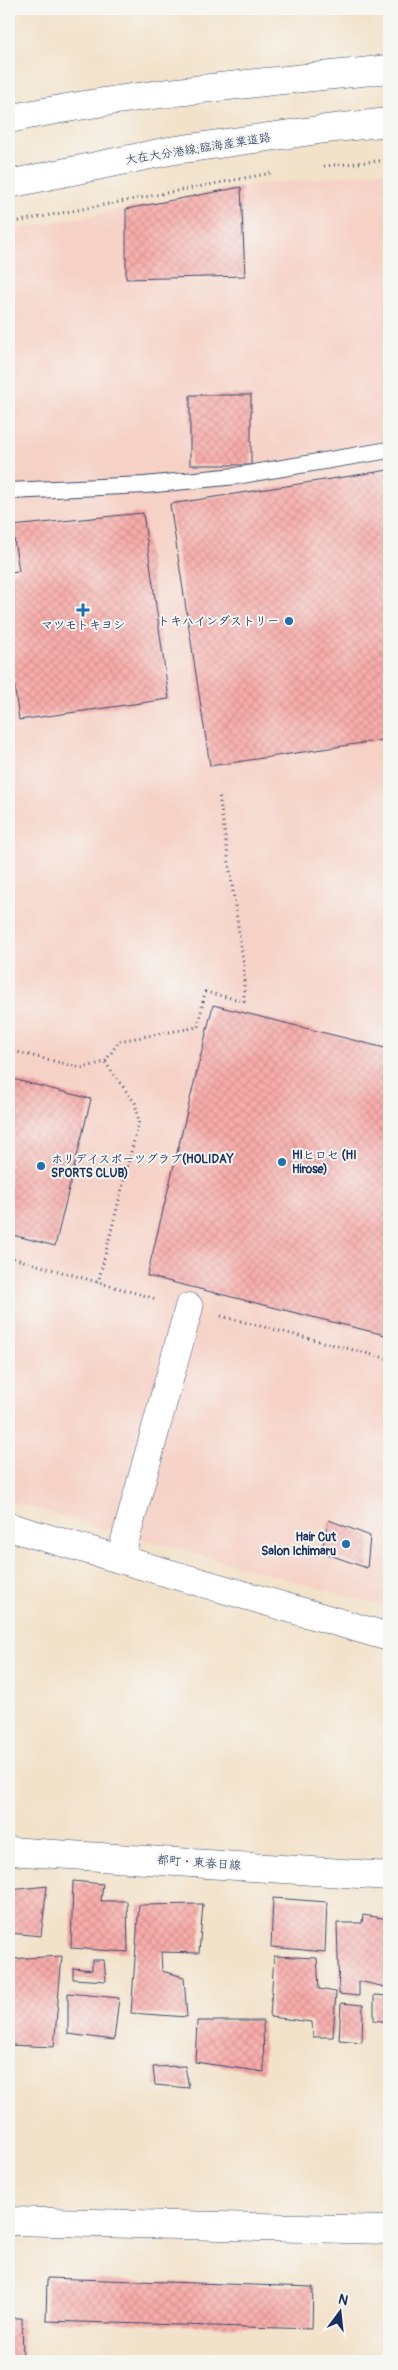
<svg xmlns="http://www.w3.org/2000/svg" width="398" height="2370" font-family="Pangolin,'Klee One',sans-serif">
<defs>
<pattern id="building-cross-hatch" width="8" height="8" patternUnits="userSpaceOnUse" patternTransform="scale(1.25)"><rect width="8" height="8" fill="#f8aca9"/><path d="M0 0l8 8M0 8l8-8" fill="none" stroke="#d49494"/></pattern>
</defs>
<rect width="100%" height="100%" fill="#f6f6f2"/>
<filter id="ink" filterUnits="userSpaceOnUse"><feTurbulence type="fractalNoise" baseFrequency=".02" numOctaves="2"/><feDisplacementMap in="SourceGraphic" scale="10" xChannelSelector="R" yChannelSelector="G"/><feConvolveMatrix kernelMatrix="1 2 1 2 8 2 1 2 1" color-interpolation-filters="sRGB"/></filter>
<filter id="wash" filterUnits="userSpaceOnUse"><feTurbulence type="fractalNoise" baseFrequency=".0096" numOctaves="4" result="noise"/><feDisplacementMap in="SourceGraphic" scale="20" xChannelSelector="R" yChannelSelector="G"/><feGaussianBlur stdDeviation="1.12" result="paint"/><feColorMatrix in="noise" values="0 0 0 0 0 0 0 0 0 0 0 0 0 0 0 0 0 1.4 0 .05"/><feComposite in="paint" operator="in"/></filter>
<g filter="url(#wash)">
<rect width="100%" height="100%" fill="#f3e2ca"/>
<path fill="#f6d1c6" d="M 389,171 L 389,1608 L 9,1501 L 9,231 L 253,185 Z"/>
<g id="blocks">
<path fill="url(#building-cross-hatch)" d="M 241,187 L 245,276 L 126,279 L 126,209 Z
M 190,395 L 251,395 L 251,465 L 190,465 Z
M 389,470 L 389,739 L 210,766 L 170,504 Z
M 143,513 L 169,699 L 19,720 L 9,647 L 9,572 L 19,571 L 12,526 Z
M 213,1005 L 389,1049 L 389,1336 L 147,1276 Z
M 9,1078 L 91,1099 L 55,1246 L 9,1234 Z
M 329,1520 L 370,1536 L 367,1568 L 321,1552 Z
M 73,1881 L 103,1884 L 101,1901 L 127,1901 L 128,1952 L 71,1948 Z
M 47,1886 L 41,1936 L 9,1933 L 11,1890 Z
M 273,1898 L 327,1902 L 325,1952 L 271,1947 Z
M 203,1904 L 199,1953 L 161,1952 L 162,1971 L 184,1977 L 187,2017 L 131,2013 L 139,1905 Z
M 363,1915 L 389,1919 L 389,1988 L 359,1981 L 359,1996 L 339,1994 L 337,1923 L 362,1923 Z
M 62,1956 L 54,2047 L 9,2045 L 9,1959 Z
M 274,1956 L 317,1958 L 319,1989 L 336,1992 L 333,2037 L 313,2037 L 312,2022 L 270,2017 Z
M 92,1960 L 104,1960 L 106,1981 L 73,1979 L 73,1968 L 92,1970 Z
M 68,1993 L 119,1998 L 114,2040 L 68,2034 Z
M 374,1995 L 389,1996 L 389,2022 L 374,2020 Z
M 341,2003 L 363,2005 L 362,2042 L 339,2040 Z
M 197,2021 L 263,2021 L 264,2072 L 195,2062 Z
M 185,2066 L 189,2088 L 155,2085 L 153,2067 Z
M 47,2278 L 313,2287 L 312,2329 L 46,2321 Z
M 9,2318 L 22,2318 L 23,2360 L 9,2360 Z"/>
</g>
</g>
<g filter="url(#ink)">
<use href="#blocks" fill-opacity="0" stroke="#3b4a6e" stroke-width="1"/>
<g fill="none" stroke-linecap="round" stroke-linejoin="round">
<g stroke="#3b4a6e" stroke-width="18">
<path id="lane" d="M 9,491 L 145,485 L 236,476 L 389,450"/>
</g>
<g stroke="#3b4a6e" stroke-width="29">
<path id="street" d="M 120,1559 L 189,1307
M 9,1851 L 389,1876
M 9,2221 L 389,2230"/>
</g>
<g stroke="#3b4a6e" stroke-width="29">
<path id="secondary" d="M 9,1527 L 389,1637"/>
</g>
<g stroke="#3b4a6e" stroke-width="29">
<path id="primary" d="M 9,119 C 134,93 262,83 389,69
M 9,184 L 169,151 L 326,129 L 389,122"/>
</g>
<path stroke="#3b4a6e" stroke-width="3" stroke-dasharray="1 4" stroke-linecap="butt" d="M 324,166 L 389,160
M 9,223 L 271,173
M 9,1050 L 82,1068 L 105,1062 L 119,1041 L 198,1027 L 205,992 L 244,1001 L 244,967 L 219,795
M 9,1257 L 157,1299
M 98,1283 L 139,1121 L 135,1103 L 105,1062
M 221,1316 L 389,1359"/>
<use href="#lane" stroke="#fff" stroke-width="16"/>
<use href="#street" stroke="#fff" stroke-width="28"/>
<use href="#secondary" stroke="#fff" stroke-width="28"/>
<use href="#primary" stroke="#fff" stroke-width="28"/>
</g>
</g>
<g fill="#1f6fb2" stroke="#f6f6f2" stroke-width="2">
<path d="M80.5 602.5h5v5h5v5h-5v5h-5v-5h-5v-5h5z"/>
<circle cx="289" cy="621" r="5"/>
<circle cx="282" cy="1162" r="5"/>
<circle cx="41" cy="1166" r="5"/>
<circle cx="346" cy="1544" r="5"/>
</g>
<g text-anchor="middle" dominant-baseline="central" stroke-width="4" stroke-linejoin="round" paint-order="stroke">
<g font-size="12" fill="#1b2f5e" stroke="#f6f6f2">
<text transform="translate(198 149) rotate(-9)">大在大分港線;臨海産業道路</text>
<text transform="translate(199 1863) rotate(4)">都町・東春日線</text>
</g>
<g font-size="12" font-weight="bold" fill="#1b2f5e" stroke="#f6f6f2" text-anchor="end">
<text x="279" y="621">トキハインダストリー</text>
<text x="83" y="625" text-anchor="middle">マツモトキヨシ</text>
<text x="292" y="1155" text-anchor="start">HIヒロセ (HI<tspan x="292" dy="14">Hirose)</tspan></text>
<text x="51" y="1159" text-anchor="start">ホリデイスポーツグラブ(HOLIDAY<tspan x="51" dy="14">SPORTS CLUB)</tspan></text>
<text x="336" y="1537">Hair Cut<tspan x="336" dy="14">Salon Ichimaru</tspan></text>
</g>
</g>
<rect width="398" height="2370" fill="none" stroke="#f6f6f2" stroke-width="30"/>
<g transform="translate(340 2312) rotate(15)" stroke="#f6f6f2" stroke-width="4" paint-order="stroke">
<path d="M0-4L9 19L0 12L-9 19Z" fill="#1b2f5e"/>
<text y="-8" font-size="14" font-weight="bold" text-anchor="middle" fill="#1b2f5e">N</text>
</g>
</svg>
